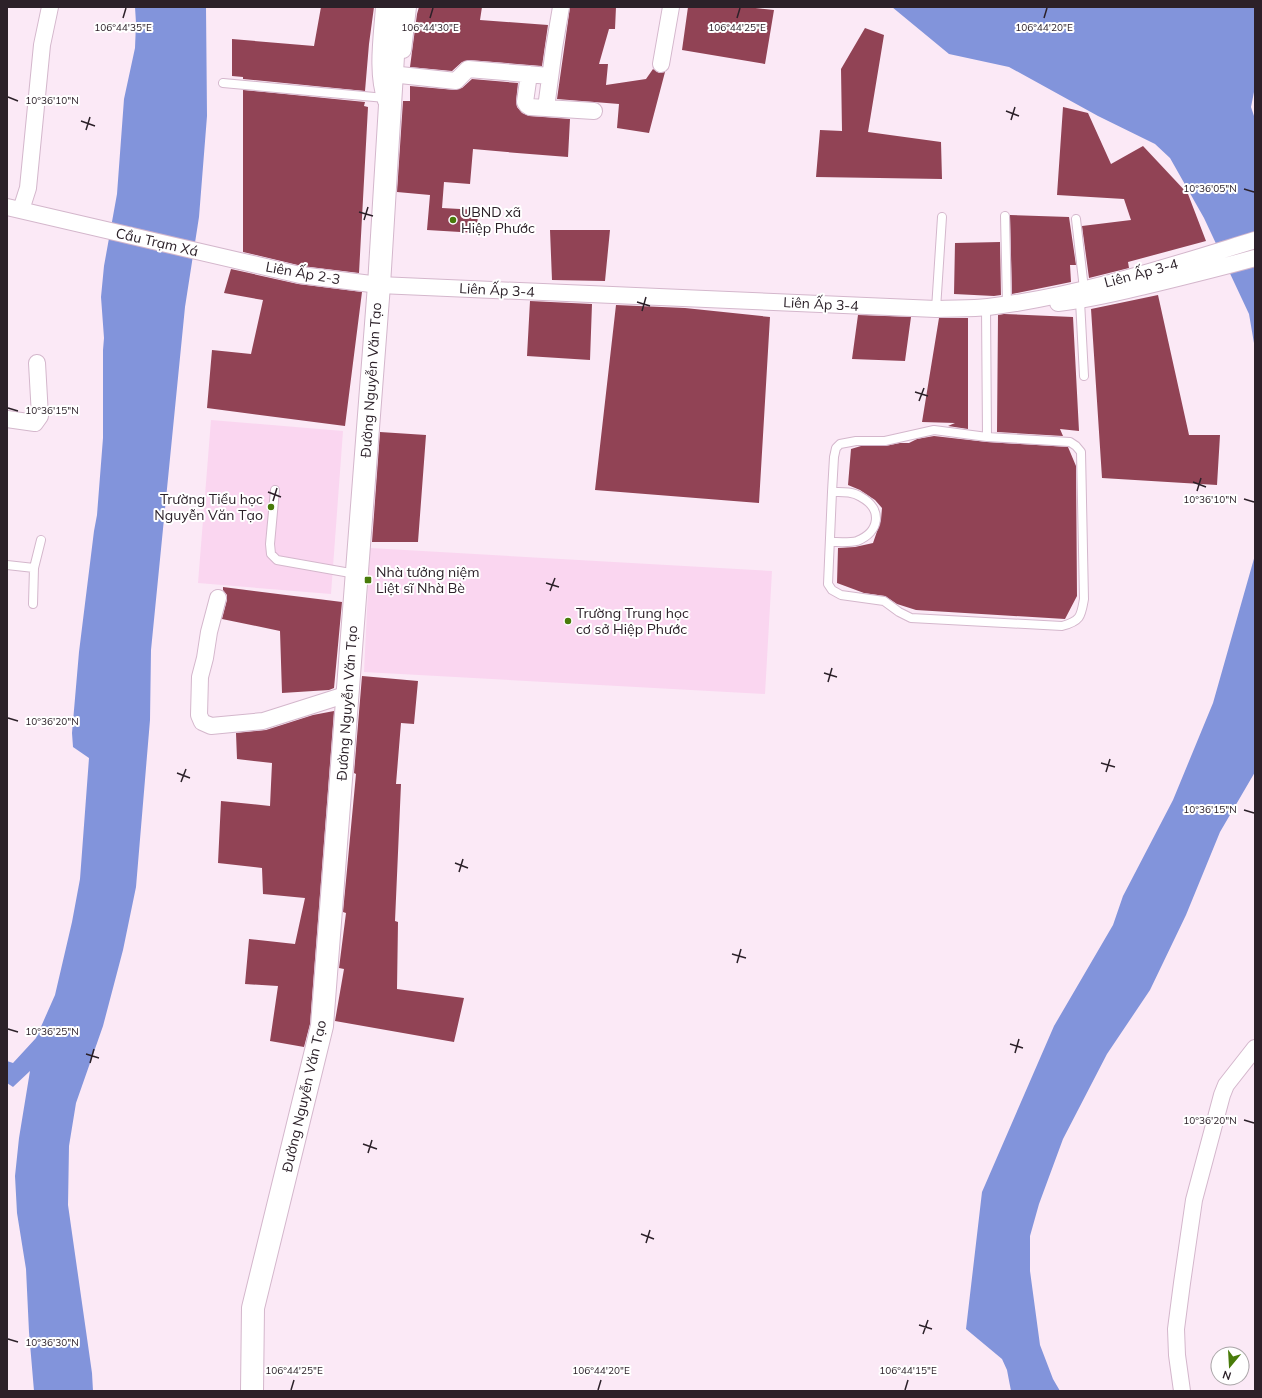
<svg xmlns="http://www.w3.org/2000/svg" width="1262" height="1398" font-family="Mulish,sans-serif">
<rect width="100%" height="100%" fill="#fbe9f6"/>
<path fill="#fad6f0" d="M 211,420 L 343,431 L 331,594 L 198,583 Z
M 370,548 L 772,571 L 765,694 L 364,672 Z"/>
<path fill="#8294db" d="M 135,7 L 206,7 L 207,116 L 199,217 L 185,307 L 151,650 L 150,720 L 136,887 L 123,950 L 103,1026 L 76,1103 L 69,1146 L 68,1205 L 92,1373 L 93,1391 L 34,1391 L 29,1332 L 26,1269 L 17,1213 L 15,1176 L 19,1138 L 30,1071 L 13,1087 L 7,1083 L 7,1061 L 13,1063 L 36,1038 L 55,995 L 72,922 L 80,879 L 89,758 L 73,747 L 72,733 L 79,652 L 94,531 L 97,515 L 103,438 L 103,350 L 104,338 L 101,297 L 104,266 L 117,194 L 124,99 L 135,48 L 136,23 Z
M 892,7 L 1255,7 L 1255,91 L 1254,92 L 1251,107 L 1255,119 L 1255,349 L 1249,314 L 1204,218 L 1170,158 L 1155,144 L 1098,116 L 1009,67 L 949,54 Z
M 1255,555 L 1255,772 L 1220,832 L 1186,915 L 1150,990 L 1107,1054 L 1063,1139 L 1039,1204 L 1030,1236 L 1030,1271 L 1040,1345 L 1053,1379 L 1060,1391 L 1011,1391 L 1007,1370 L 1002,1359 L 966,1329 L 982,1192 L 1054,1026 L 1113,925 L 1123,896 L 1173,800 L 1213,703 Z"/>
<path fill="#914355" d="M 321,7 L 374,7 L 369,44 L 365,91 L 243,79 L 243,77 L 232,76 L 232,39 L 314,46 Z
M 419,7 L 482,7 L 480,20 L 548,25 L 542,66 L 469,60 L 462,62 L 452,71 L 410,67 L 417,14 Z
M 570,7 L 616,7 L 615,29 L 609,29 L 599,64 L 608,64 L 606,85 L 646,79 L 653,69 L 659,73 L 665,72 L 649,133 L 617,128 L 619,104 L 557,99 Z
M 688,7 L 747,7 L 774,10 L 765,64 L 682,50 Z
M 865,28 L 884,35 L 868,132 L 941,142 L 942,179 L 816,177 L 820,130 L 842,131 L 841,69 Z
M 472,79 L 518,83 L 516,101 L 517,107 L 522,113 L 529,116 L 570,119 L 568,157 L 517,153 L 473,149 L 470,184 L 444,182 L 442,208 L 478,210 L 477,233 L 427,230 L 430,195 L 397,192 L 403,101 L 410,101 L 410,86 L 455,90 L 462,88 Z
M 243,90 L 365,102 L 364,106 L 368,107 L 359,273 L 302,266 L 243,252 Z
M 1063,107 L 1088,113 L 1111,164 L 1143,146 L 1188,194 L 1206,241 L 1128,262 L 1129,268 L 1089,278 L 1082,226 L 1131,220 L 1124,199 L 1057,195 Z
M 1010,215 L 1069,217 L 1076,265 L 1070,265 L 1071,282 L 1012,294 Z
M 550,230 L 610,230 L 605,281 L 552,280 Z
M 1000,242 L 1001,295 L 994,296 L 954,294 L 955,243 Z
M 231,269 L 298,284 L 362,292 L 345,426 L 207,408 L 212,350 L 251,354 L 263,300 L 224,293 Z
M 1158,295 L 1189,435 L 1220,435 L 1217,485 L 1102,478 L 1091,309 Z
M 530,301 L 592,304 L 590,360 L 527,356 Z
M 616,305 L 685,308 L 770,317 L 759,503 L 595,490 Z
M 1004,314 L 1073,317 L 1079,431 L 1060,429 L 1063,436 L 997,432 L 998,315 Z
M 858,315 L 911,317 L 905,361 L 852,359 Z
M 939,318 L 968,318 L 968,429 L 948,426 L 955,423 L 922,422 Z
M 380,432 L 426,435 L 418,542 L 372,542 Z
M 934,436 L 987,442 L 1068,447 L 1076,466 L 1077,596 L 1065,619 L 916,610 L 897,604 L 885,596 L 864,593 L 837,583 L 838,548 L 855,547 L 873,543 L 881,520 L 882,508 L 875,500 L 860,490 L 848,485 L 851,449 L 861,446 L 885,446 L 900,443 L 909,443 L 917,439 Z
M 223,587 L 342,602 L 334,688 L 329,690 L 282,693 L 280,631 L 222,619 L 227,600 L 227,595 L 223,590 Z
M 362,676 L 418,681 L 414,724 L 401,723 L 396,784 L 401,784 L 395,921 L 398,922 L 397,989 L 464,998 L 454,1042 L 335,1021 L 344,969 L 339,968 L 346,913 L 343,912 L 356,774 L 354,773 Z
M 334,711 L 310,1024 L 304,1047 L 270,1041 L 278,986 L 245,984 L 249,939 L 295,944 L 305,898 L 263,894 L 262,868 L 218,863 L 221,801 L 270,806 L 272,763 L 237,759 L 236,733 L 266,730 L 313,715 Z"/>
<g fill="none" stroke-linecap="round" stroke-linejoin="round">
<g stroke="#d4b7cc" stroke-width="10">
<path id="service" d="M 223,83 L 385,98
M 1005,216 L 1007,304
M 1076,219 L 1084,289
M 1080,301 L 1084,376
M 986,307 L 987,437
M 936,309 L 942,217
M 934,430 L 987,437 L 1070,442 L 1076,446 L 1081,452 L 1084,599 C 1081,616 1081,621 1062,626 L 911,618 L 899,612 L 884,601 L 841,595 L 832,590 L 828,584 L 832,492 L 834,457 L 836,448 L 840,444 L 856,441 L 885,441 Z
M 275,490 L 270,544 L 271,554 L 277,560 L 356,574
M 830,542 C 838,542 850,543 857,541 C 880,532 883,509 861,497 C 852,491 842,492 832,492
M 7,565 L 34,568
M 33,604 L 34,568 L 41,540"/>
</g>
<g stroke="#d4b7cc" stroke-width="18">
<path id="minor" d="M 384,7 C 382,37 376,72 386,101
M 403,50 L 408,7
M 661,64 L 671,7
M 529,74 L 525,102 L 527,105 L 530,107 L 594,111
M 400,75 L 456,81 L 468,69 L 550,76
M 546,108 L 554,48 L 561,7
M 7,207 L 300,275 L 379,285 L 936,309 C 953,308 971,309 988,307 C 1079,296 1167,267 1255,240
M 21,210 L 28,188 L 42,45 L 50,7
M 1058,303 C 1088,300 1116,293 1145,286 C 1182,277 1219,268 1255,258
M 7,419 L 35,423 L 40,416 L 37,363
M 218,598 L 209,632 L 205,658 L 200,677 L 199,715 L 202,722 L 211,726 L 263,721 L 348,694
M 1182,1391 L 1177,1355 L 1176,1329 L 1182,1283 L 1194,1200 L 1222,1095 L 1226,1085 L 1255,1048"/>
</g>
<g stroke="#d4b7cc" stroke-width="24">
<path id="secondary" d="M 252,1391 L 253,1308 L 322,1026 L 379,285 L 396,7"/>
</g>
<use href="#service" stroke="#fff" stroke-width="8"/>
<use href="#minor" stroke="#fff" stroke-width="16"/>
<use href="#secondary" stroke="#fff" stroke-width="22"/>
</g>
<path fill="none" stroke="#2c2129" stroke-width="1.5" d="M 123,18 L 126,8M 430,18 L 433,8M 737,18 L 740,8M 1044,18 L 1047,8M 8,97 L 18,101M 1006,111 L 1019,116M 1011,120 L 1015,107M 81,121 L 95,126M 86,130 L 90,117M 1244,189 L 1254,192M 359,212 L 373,216M 364,220 L 368,207M 637,302 L 650,306M 642,311 L 646,297M 915,392 L 928,396M 919,401 L 924,388M 8,408 L 18,411M 1193,482 L 1206,487M 1197,491 L 1201,478M 268,492 L 281,497M 1244,499 L 1254,502M 273,501 L 277,488M 546,583 L 559,587M 550,591 L 555,578M 824,673 L 837,677M 828,682 L 832,668M 8,718 L 18,721M 1101,763 L 1115,767M 1106,772 L 1110,759M 177,773 L 190,778M 181,782 L 186,769M 1244,810 L 1254,813M 455,863 L 468,868M 459,872 L 463,859M 732,954 L 746,958M 737,963 L 741,949M 8,1029 L 18,1032M 1010,1044 L 1023,1048M 1015,1053 L 1019,1039M 86,1054 L 99,1058M 90,1063 L 94,1049M 1244,1120 L 1254,1123M 363,1144 L 377,1149M 368,1153 L 372,1140M 641,1234 L 654,1239M 646,1243 L 650,1230M 919,1325 L 932,1329M 923,1334 L 928,1320M 8,1339 L 18,1342M 291,1390 L 294,1380M 598,1390 L 601,1380M 905,1390 L 908,1380"/>
<g fill="#487b0a" stroke="#fff" stroke-width="1.5">
<circle cx="453" cy="220" r="4"/>
<circle cx="271" cy="507" r="4"/>
<rect x="364" y="576" width="8" height="8" rx="2"/>
<circle cx="568" cy="621" r="4"/>
</g>
<g text-anchor="middle" dominant-baseline="central" stroke-width="4" stroke-linejoin="round" paint-order="stroke">
<g font-size="14" fill="#2c2129" stroke="#fff" text-anchor="start">
<text x="461" y="212">UBND xã<tspan x="461" dy="16">Hiệp Phước</tspan></text>
<text x="263" y="499" text-anchor="end">Trường Tiểu học<tspan x="263" dy="16">Nguyễn Văn Tạo</tspan></text>
<text x="376" y="572">Nhà tưởng niệm<tspan x="376" dy="16">Liệt sĩ Nhà Bè</tspan></text>
<text x="576" y="613">Trường Trung học<tspan x="576" dy="16">cơ sở Hiệp Phước</tspan></text>
</g>
<g font-size="14" fill="#2c2129" stroke="#fff">
<text transform="translate(157 242) rotate(13)">Cầu Trạm Xá</text>
<text transform="translate(303 273) rotate(10)">Liên Ấp 2-3</text>
<text transform="translate(1141 273) rotate(-15)">Liên Ấp 3-4</text>
<text transform="translate(497 290) rotate(3)">Liên Ấp 3-4</text>
<text transform="translate(821 304) rotate(3)">Liên Ấp 3-4</text>
<text transform="translate(371 380) rotate(-86)">Đường Nguyễn Văn Tạo</text>
<text transform="translate(347 703) rotate(-86)">Đường Nguyễn Văn Tạo</text>
<text transform="translate(304 1096) rotate(-77)">Đường Nguyễn Văn Tạo</text>
</g>
</g>
<g font-size="10" text-anchor="middle" fill="#2c2129" stroke="#fff" stroke-width="4" stroke-linejoin="round" paint-order="stroke">
<text x="123" y="31">106°44'35"E</text>
<text x="430" y="31">106°44'30"E</text>
<text x="737" y="31">106°44'25"E</text>
<text x="1044" y="31">106°44'20"E</text>
<text x="52" y="104">10°36'10"N</text>
<text x="1210" y="192">10°36'05"N</text>
<text x="52" y="414">10°36'15"N</text>
<text x="1210" y="503">10°36'10"N</text>
<text x="52" y="725">10°36'20"N</text>
<text x="1210" y="813">10°36'15"N</text>
<text x="52" y="1035">10°36'25"N</text>
<text x="1210" y="1124">10°36'20"N</text>
<text x="52" y="1346">10°36'30"N</text>
<text x="294" y="1374">106°44'25"E</text>
<text x="601" y="1374">106°44'20"E</text>
<text x="908" y="1374">106°44'15"E</text>
</g>
<rect width="1262" height="1398" fill="none" stroke="#2c2129" stroke-width="16"/>
<g transform="translate(1230 1366) rotate(198)"><circle r="19" fill="#ffffff" stroke="#aba6a9"/>
<path d="M0-3L7 15L0 10L-7 15Z" fill="#487b0a"/>
<text y="-6" font-size="11" font-weight="bold" text-anchor="middle" fill="#2c2129">N</text>
</g>
</svg>
